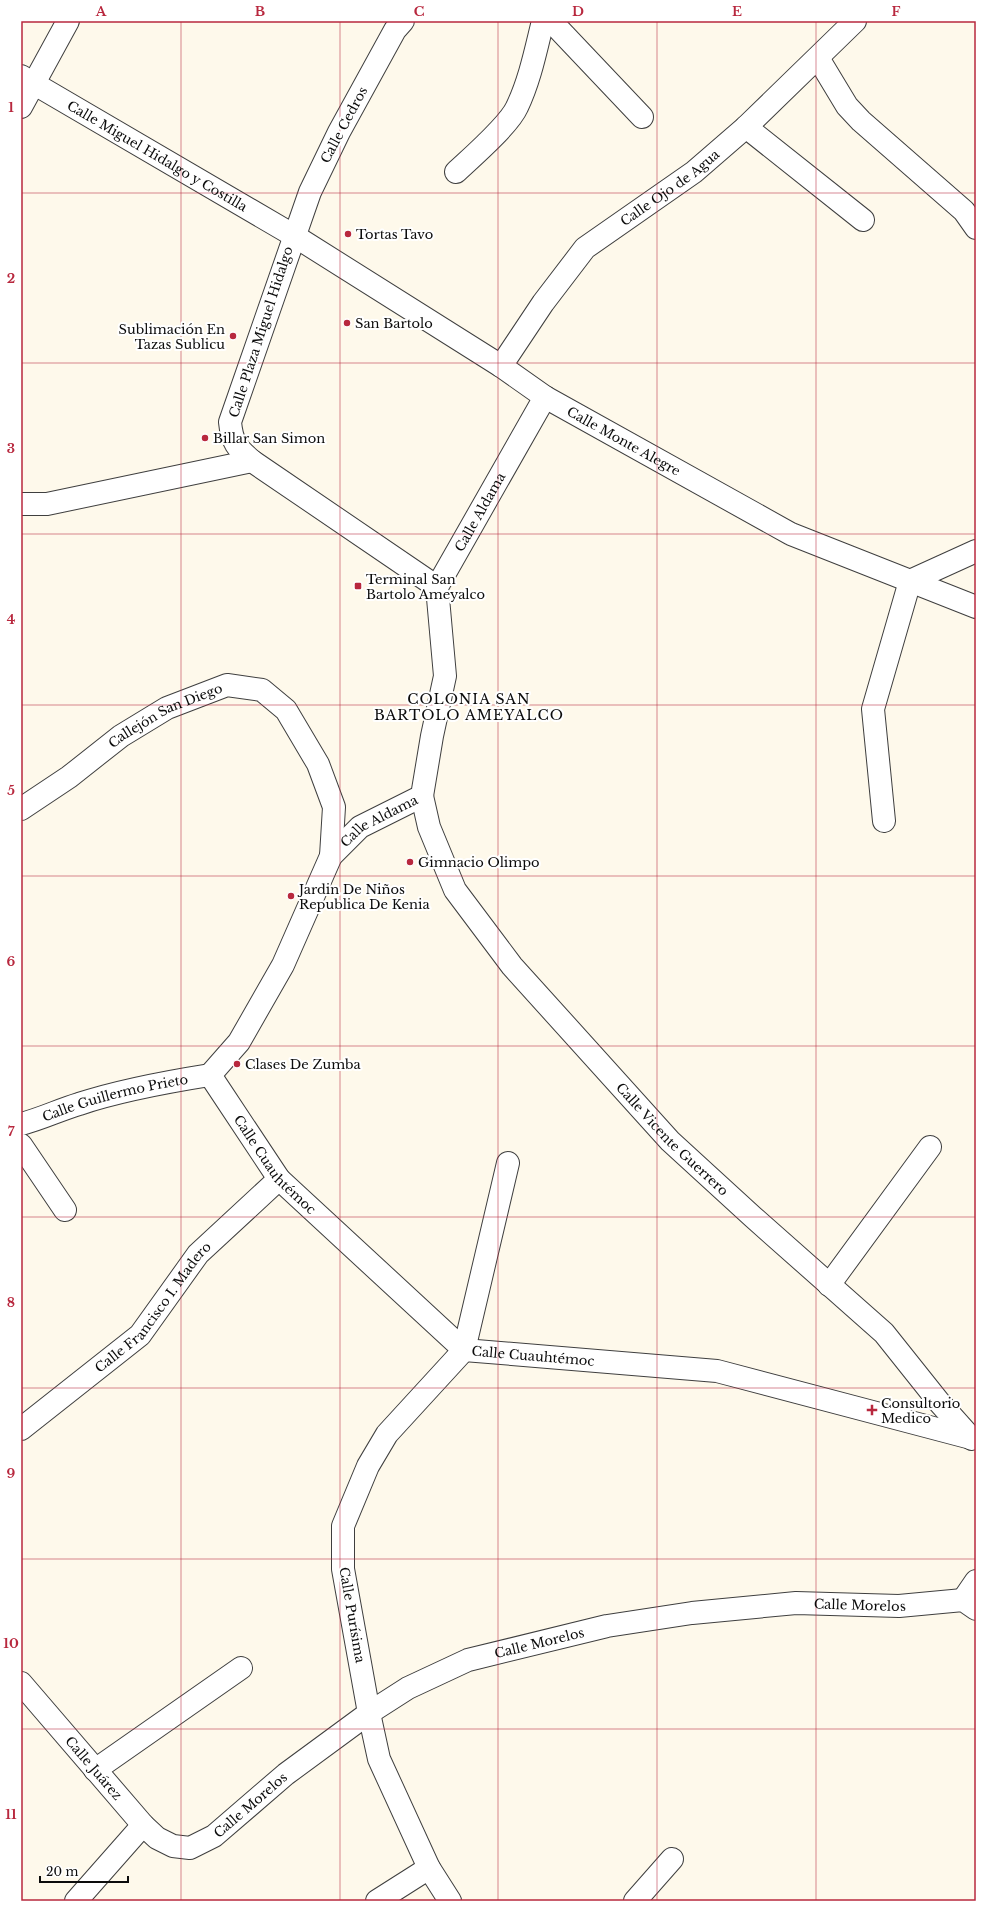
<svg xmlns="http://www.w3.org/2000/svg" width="997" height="1922" font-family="'Libre Baskerville',serif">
<rect width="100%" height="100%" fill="#fef9eb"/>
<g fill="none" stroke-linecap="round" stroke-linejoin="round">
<g stroke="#3f3f3f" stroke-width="24">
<g id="minor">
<path d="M 403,21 L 395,30 L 339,132 L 310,192 L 230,422 C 232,443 237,448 252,461 L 437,587"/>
<path d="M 551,21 L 642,117"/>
<path d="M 818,58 L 847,106 L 861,121 L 964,211 L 976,228"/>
<path id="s1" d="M 21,76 L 293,235 L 501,366 L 545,397 L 791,534 L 976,607"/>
<path d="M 21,107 L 68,21"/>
<path d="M 746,127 L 863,220"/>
<path d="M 456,172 C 472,157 509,125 517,107 C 530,80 536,49 543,21"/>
<path id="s2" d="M 501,366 L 543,303 L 585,248 L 694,172 L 746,127 L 855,21"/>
<path d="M 21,504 L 47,504 L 252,461"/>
<path id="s3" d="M 422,796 L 429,827 L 455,890 L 512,966 L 670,1141 L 753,1217 L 884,1333 L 939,1402 L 972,1439"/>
<path id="s4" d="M 21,809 L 69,777 L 121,736 L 167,708 L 227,685 L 262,690 L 286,710 L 318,764 L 334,807 L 331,856"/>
<path d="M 884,821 L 873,709 L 910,581 L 976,551"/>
<path id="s5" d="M 210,1075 L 279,1179 L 464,1350 L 717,1371 L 971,1438"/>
<path id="s6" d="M 210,1075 L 239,1042 L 283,965 L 331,856 L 360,827 L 422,796 L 432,736 L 445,676 L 437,587 L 545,397"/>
<path id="s7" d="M 21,1124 C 41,1119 59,1110 79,1104 C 121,1090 166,1082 210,1075"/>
<path d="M 21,1145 L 65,1210"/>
<path d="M 829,1285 L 930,1147"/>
<path id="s8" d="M 21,1429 L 140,1335 L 198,1254 L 279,1179"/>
<path d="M 963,1600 L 976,1581"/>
<path id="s9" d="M 21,1683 L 143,1825 L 157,1838 L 173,1846 L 190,1848 L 214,1836 L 286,1774 L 369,1713 L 408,1688 L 468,1660 L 607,1626 L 692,1613 L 796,1603 L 899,1606 L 963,1600 L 976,1609"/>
<path d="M 95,1770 L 241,1668"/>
<path d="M 76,1901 L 143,1825"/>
<path d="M 377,1901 L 429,1868"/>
<path d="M 450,1901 L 429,1868 L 379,1759 L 369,1713 L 343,1569 L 343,1526 L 368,1466 L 387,1434 L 464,1350 L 508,1163"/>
<path d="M 635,1901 L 672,1859"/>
</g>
</g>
<use href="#minor" stroke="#fff" stroke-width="22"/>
</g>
<path fill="none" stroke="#b8283e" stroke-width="1" stroke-opacity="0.55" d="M 181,21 L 181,1901M 340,21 L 340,1901M 498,21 L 498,1901M 657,21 L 657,1901M 816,21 L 816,1901M 21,193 L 976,193M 21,363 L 976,363M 21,534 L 976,534M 21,705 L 976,705M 21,876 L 976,876M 21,1046 L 976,1046M 21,1217 L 976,1217M 21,1388 L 976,1388M 21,1559 L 976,1559M 21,1729 L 976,1729"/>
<g fill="#b8283e" stroke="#fff" stroke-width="1.5">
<circle cx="348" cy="234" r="4"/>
<circle cx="347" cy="323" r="4"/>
<circle cx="233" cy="336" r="4"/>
<circle cx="205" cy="438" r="4"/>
<rect x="354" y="582" width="8" height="8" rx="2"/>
<circle cx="410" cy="862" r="4"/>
<circle cx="291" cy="896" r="4"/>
<circle cx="237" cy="1064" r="4"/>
<path d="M870 1404h4v4h4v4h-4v4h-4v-4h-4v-4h4z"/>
</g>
<g text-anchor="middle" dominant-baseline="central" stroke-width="4" stroke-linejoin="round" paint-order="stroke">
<g font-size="13" fill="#0c0c0c" stroke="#fff">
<text transform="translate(344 125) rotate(-62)">Calle Cedros</text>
<text stroke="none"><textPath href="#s1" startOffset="158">Calle Miguel Hidalgo y Costilla</textPath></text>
<text stroke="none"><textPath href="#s2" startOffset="249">Calle Ojo de Agua</textPath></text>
<text transform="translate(261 332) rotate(-72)">Calle Plaza Miguel Hidalgo</text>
<text stroke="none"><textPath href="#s1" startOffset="705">Calle Monte Alegre</textPath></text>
<text stroke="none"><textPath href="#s6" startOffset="660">Calle Aldama</textPath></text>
<text stroke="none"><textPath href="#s4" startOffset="173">Callejón San Diego</textPath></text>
<text stroke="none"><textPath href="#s6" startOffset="312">Calle Aldama</textPath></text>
<text stroke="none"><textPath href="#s7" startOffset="98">Calle Guillermo Prieto</textPath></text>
<text stroke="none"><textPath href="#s3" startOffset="431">Calle Vicente Guerrero</textPath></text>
<text stroke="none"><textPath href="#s5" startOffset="111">Calle Cuauhtémoc</textPath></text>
<text stroke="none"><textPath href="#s8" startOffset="181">Calle Francisco I. Madero</textPath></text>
<text stroke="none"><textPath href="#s5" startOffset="446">Calle Cuauhtémoc</textPath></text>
<text stroke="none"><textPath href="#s9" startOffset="976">Calle Morelos</textPath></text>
<text transform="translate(352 1615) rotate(80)">Calle Purísima</text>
<text stroke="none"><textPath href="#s9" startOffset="652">Calle Morelos</textPath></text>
<text stroke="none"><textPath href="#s9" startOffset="112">Calle Juárez</textPath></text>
<text stroke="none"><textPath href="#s9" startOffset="316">Calle Morelos</textPath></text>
</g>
<g font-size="13" fill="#0c0c0c" stroke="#fff" text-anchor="start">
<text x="356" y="234">Tortas Tavo</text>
<text x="355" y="323">San Bartolo</text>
<text x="225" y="329" text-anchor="end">Sublimación En<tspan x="225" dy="15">Tazas Sublicu</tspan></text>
<text x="213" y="438">Billar San Simon</text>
<text x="366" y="579">Terminal San<tspan x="366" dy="15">Bartolo Ameyalco</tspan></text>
<text x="418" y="862">Gimnacio Olimpo</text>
<text x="299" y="889">Jardin De Niños<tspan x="299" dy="15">Republica De Kenia</tspan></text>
<text x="245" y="1064">Clases De Zumba</text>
<text x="881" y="1403">Consultorio<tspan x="881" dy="15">Medico</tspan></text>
</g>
<g font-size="14" letter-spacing="1" fill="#0c0c0c" stroke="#fff">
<text x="469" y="699">COLONIA SAN<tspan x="469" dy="16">BARTOLO AMEYALCO</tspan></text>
</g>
</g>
<rect width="997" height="1922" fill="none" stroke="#ffffff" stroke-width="44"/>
<path d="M40 1876v6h88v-6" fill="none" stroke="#0c0c0c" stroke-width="2"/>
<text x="46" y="1876" font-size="12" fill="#0c0c0c" stroke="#ffffff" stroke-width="3" paint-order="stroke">20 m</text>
<rect x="22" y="22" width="953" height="1878" fill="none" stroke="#b8283e" stroke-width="1.5"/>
<g font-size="13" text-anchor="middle" font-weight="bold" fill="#b8283e">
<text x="101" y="16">A</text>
<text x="260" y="16">B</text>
<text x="419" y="16">C</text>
<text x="578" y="16">D</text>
<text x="737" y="16">E</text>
<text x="896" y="16">F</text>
<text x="11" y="112">1</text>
<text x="11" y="283">2</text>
<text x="11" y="453">3</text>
<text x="11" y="624">4</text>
<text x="11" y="795">5</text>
<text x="11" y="966">6</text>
<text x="11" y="1136">7</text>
<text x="11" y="1307">8</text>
<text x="11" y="1478">9</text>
<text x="11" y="1648">10</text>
<text x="11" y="1819">11</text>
</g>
</svg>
